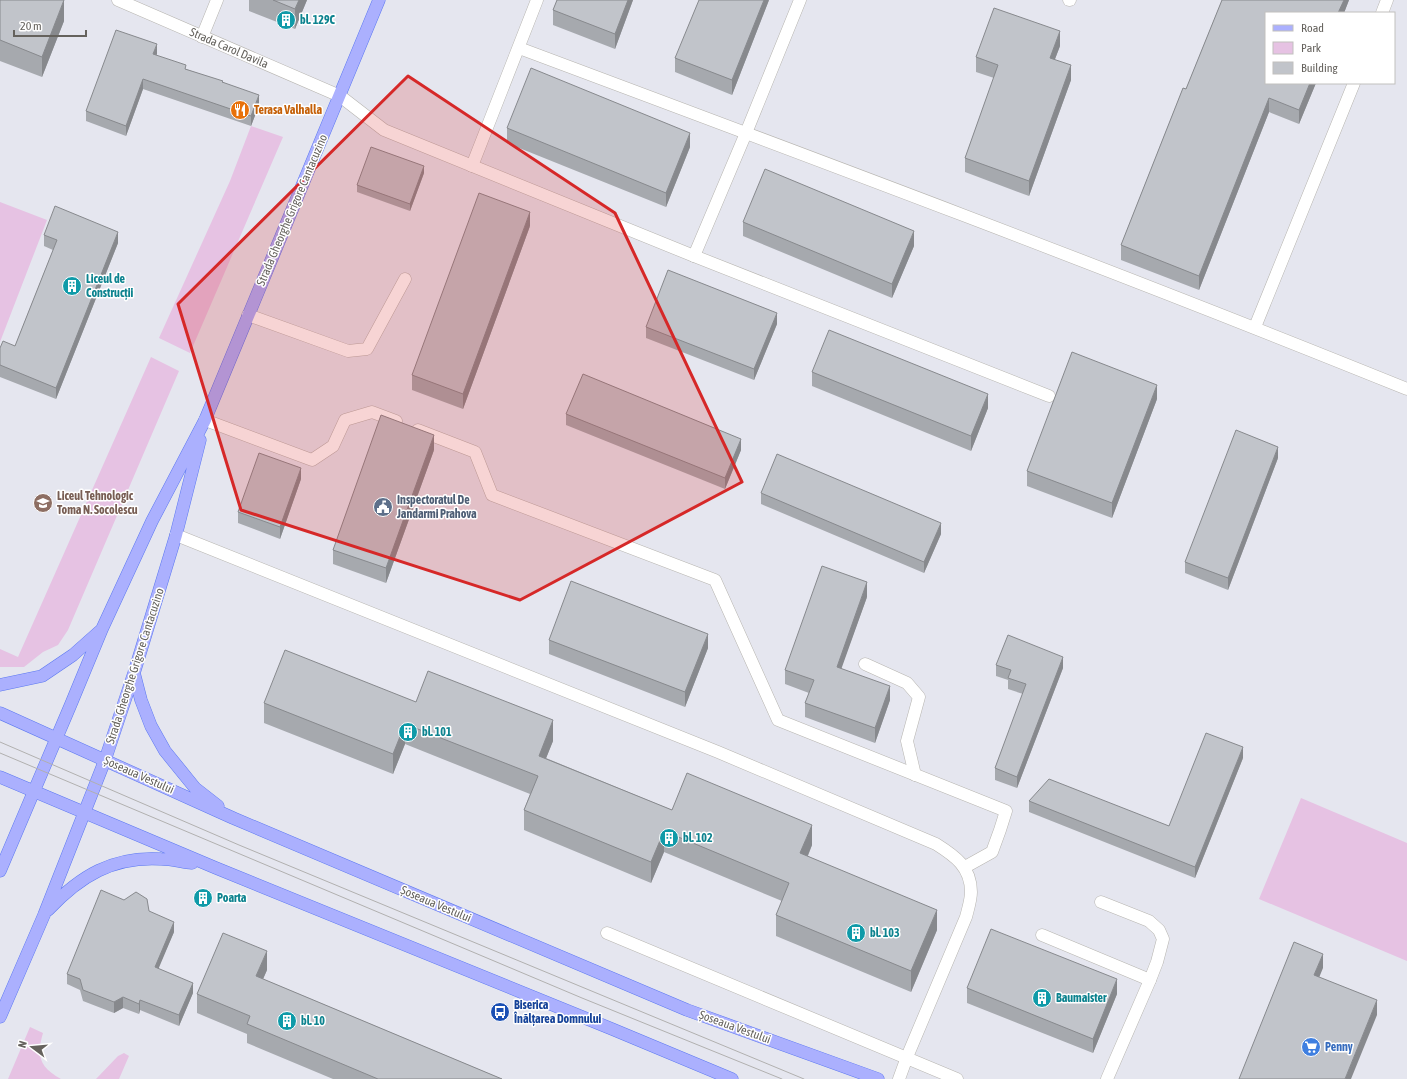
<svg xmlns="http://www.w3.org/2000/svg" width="1407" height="1079" font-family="'Asap Condensed',sans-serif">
<rect width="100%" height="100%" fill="#e5e6ef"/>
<path fill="#e6c2e3" d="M 251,126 L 283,137 L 190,353 L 159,338 L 230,181 Z
M 0,202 L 47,220 L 0,342 Z
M 151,357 L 179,371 L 68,630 L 58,645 L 43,652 L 24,667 L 0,667 L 0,649 L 18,657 Z
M 1301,798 L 1407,843 L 1407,961 L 1259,899 Z
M 30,1027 L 43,1033 C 36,1057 40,1067 61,1079 L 8,1079 Z
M 124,1053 L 129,1056 L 119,1079 L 96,1079 L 118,1056 Z"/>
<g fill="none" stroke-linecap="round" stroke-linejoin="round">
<g stroke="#b7b5b0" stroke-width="13">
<g id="minor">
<path id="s1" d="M 118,0 L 340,96 L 384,130 L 694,256 L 1049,396"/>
<path d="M 1069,0 L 1070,0"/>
<path d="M 1382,13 L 1387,0"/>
<path d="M 202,37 L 217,0"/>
<path d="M 519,48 C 816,159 1113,270 1407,389"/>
<path d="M 472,166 L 537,0"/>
<path d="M 694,256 L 746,133 L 800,0"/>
<path d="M 248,315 L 348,351 L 367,349 L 405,279"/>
<path d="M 1255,327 L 1354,83"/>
<path d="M 205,420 L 312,460 L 333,446 L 345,420 L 372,412 L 396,421"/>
<path d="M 418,430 L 475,452 L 492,495 L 715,580 L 778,720 L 1006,811 L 1000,830 L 992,852 L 965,867"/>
<path d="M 176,535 L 718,752 L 936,844 C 955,856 971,867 971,892 C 971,900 968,909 966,917 L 907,1057 L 899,1079"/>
<path d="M 865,664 L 907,683 L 919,697 L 907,741 L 915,775"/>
<path d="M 1101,902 L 1149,921 L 1159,930 L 1163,939 L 1157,962 L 1150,980 L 1107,1079"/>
<path d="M 607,933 L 957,1079"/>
<path d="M 1042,935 L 1150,980"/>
</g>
</g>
<g stroke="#5c78f1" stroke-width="13">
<path id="major" d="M 134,673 L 141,700 L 151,726 L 165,751 L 195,788 L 218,806
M 0,685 L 42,676 L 73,655 L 100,631
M 0,713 L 233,818 L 687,1010 L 878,1079
M 0,777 L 216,868 L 612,1029 L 732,1079
M 0,871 L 71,704 L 102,629 L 152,521 L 205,420 L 379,0
M 48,910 C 80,876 113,856 161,859 C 172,859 182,862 192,863
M 0,1017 L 44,915 L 105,760 L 134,673 L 176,535 L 200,440"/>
</g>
<use href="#minor" stroke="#fff" stroke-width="12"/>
<use href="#major" stroke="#abb0fe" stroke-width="12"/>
<path stroke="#b1b0af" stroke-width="1" d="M 0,742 L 239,845 L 804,1079
M 0,753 L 582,998 L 782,1079"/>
</g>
<path fill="#a6a9ae" d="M 0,0 L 64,21 L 42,77 L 0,61 Z
M 249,0 L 307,0 L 295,29 L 249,11 Z
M 557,0 L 633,0 L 615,49 L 553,25 L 553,10 Z
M 769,0 L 732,95 L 675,72 L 675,58 Z
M 1222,0 L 1349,0 L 1344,13 L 1266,13 L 1266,83 L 1316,83 L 1299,124 L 1269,112 L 1199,290 L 1121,260 L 1121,245 L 1183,88 L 1186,89 Z
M 1060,46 L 1055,59 L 1071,80 L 1029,196 L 965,172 L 965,158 L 994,78 L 976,72 L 976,57 Z
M 157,54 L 156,55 L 186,69 L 223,82 L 259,105 L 251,126 L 143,89 L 126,136 L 86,121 L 86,111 Z
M 507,128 L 690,147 L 666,207 L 507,143 Z
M 424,173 L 410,211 L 357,192 L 357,185 Z
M 743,222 L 914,246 L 892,298 L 743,236 Z
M 530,226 L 463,409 L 412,390 L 412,375 Z
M 44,235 L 118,243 L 56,399 L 0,377 L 0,348 L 15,346 L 53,250 L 44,246 Z
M 777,324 L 754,380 L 646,338 L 646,327 Z
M 812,372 L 988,408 L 971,451 L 812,386 Z
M 1157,399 L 1112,518 L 1027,486 L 1027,471 Z
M 566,414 L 741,450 L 725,489 L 566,425 Z
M 434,450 L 386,583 L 333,564 L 333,550 Z
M 1278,458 L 1228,590 L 1185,573 L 1185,562 Z
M 301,479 L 280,539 L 238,523 L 238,512 Z
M 761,493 L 941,534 L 924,573 L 761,504 Z
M 867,597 L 841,668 L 890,700 L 875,743 L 805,717 L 805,703 L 809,693 L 785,684 L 785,670 Z
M 549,640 L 708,648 L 685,707 L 549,654 Z
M 996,665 L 1063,668 L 1017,788 L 995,780 L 995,768 L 1023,694 L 1008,689 L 1008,680 L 996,676 Z
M 416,702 L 553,741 L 546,758 L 672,810 L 812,845 L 808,856 L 937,930 L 911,992 L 776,936 L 776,915 L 782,901 L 664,852 L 651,883 L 524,830 L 524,810 L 530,794 L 405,744 L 393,774 L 264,723 L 264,703 Z
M 1243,758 L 1195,878 L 1029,812 L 1029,801 L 1169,826 Z
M 124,900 L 149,911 L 174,932 L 158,968 L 193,993 L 179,1026 L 140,1010 L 139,1014 L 123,1008 L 114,1013 L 83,1001 L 80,990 L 67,984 L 67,974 Z
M 267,970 L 263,979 L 502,1079 L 333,1079 L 247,1043 L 247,1034 L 197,1013 L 197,994 Z
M 967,988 L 1117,994 L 1093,1053 L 967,1003 Z"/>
<path fill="#87898d" d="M 64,0 L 64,21 L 42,77 L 42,57 Z
M 299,0 L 307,0 L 295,29 L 295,9 Z
M 628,0 L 633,0 L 615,49 L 615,34 Z
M 764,0 L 769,0 L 732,95 L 732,80 Z
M 1344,0 L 1349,0 L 1344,13 L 1338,13 Z
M 1060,31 L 1060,46 L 1050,72 L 1050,58 Z
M 157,44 L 157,54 L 153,64 L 153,54 Z
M 1071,65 L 1071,80 L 1029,196 L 1029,181 Z
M 143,79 L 143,89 L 126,136 L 126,126 Z
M 1310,83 L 1316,83 L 1299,124 L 1299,110 Z
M 259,95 L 259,105 L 251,126 L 251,116 Z
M 1269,98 L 1269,112 L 1199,290 L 1199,276 Z
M 690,133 L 690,147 L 666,207 L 666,193 Z
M 424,166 L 424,173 L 410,211 L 410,204 Z
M 530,212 L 530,226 L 463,409 L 463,394 Z
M 914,231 L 914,246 L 892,298 L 892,284 Z
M 118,232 L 118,243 L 56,399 L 56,388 Z
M 777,313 L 777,324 L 754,380 L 754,369 Z
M 1157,385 L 1157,399 L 1112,518 L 1112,503 Z
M 988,394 L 988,408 L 971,451 L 971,436 Z
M 434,435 L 434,450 L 386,583 L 386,568 Z
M 741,439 L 741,450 L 725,489 L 725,478 Z
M 1278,447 L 1278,458 L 1228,590 L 1228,578 Z
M 301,468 L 301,479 L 280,539 L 280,527 Z
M 941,523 L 941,534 L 924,573 L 924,562 Z
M 867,582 L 867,597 L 837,681 L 837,667 Z
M 708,634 L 708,648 L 685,707 L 685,692 Z
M 1063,657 L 1063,668 L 1017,788 L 1017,777 Z
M 890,686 L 890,700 L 875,743 L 875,728 Z
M 553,720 L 553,741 L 539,776 L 539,756 Z
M 405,724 L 405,744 L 393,774 L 393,754 Z
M 1243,747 L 1243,758 L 1195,878 L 1195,867 Z
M 812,825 L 812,845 L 800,874 L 800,853 Z
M 664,831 L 664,852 L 651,883 L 651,862 Z
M 937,910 L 937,930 L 911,992 L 911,971 Z
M 174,922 L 174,932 L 155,977 L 155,967 Z
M 267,951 L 267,970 L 256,995 L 256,976 Z
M 1323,954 L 1323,968 L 1314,990 L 1314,975 Z
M 1117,979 L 1117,994 L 1093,1053 L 1093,1039 Z
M 193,983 L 193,993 L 179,1026 L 179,1015 Z
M 123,997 L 123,1008 L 114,1013 L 114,1002 Z
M 140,1000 L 140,1010 L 139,1014 L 139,1004 Z
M 1377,1000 L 1377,1015 L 1351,1079 L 1345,1079 Z"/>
<path fill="#c1c4ca" stroke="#87898d" d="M 0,0 L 64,0 L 42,57 L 0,40 Z
M 273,0 L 299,0 L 295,9 Z
M 557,0 L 628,0 L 615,34 L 553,10 Z
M 699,0 L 764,0 L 732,80 L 675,58 Z
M 1222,0 L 1344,0 L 1338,13 L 1266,13 L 1266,83 L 1310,83 L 1299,110 L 1269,98 L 1199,276 L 1121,245 L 1183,88 L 1186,89 Z
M 994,8 L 1060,31 L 1050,58 L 1071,65 L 1029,181 L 965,158 L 998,65 L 976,57 Z
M 116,30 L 157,44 L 153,54 L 186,65 L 185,69 L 223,81 L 222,82 L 259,95 L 251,116 L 143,79 L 126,126 L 86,111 Z
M 531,68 L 690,133 L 666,193 L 507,128 Z
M 371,147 L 424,166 L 410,204 L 357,185 Z
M 765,169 L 914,231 L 892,284 L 743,222 Z
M 479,193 L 530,212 L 463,394 L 412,375 Z
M 55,206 L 118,232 L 56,388 L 0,365 L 0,348 L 3,341 L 15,346 L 57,240 L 44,235 Z
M 668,270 L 777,313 L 754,369 L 646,327 Z
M 829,330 L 988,394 L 971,436 L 812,372 Z
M 1072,352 L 1157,385 L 1112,503 L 1027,471 Z
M 583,374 L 741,439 L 725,478 L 566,414 Z
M 381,415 L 434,435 L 386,568 L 333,550 Z
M 1236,430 L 1278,447 L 1228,578 L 1185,562 Z
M 259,453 L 301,468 L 280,527 L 238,512 Z
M 777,454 L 941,523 L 924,562 L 761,493 Z
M 822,566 L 867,582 L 837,667 L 890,686 L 875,728 L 805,703 L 814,680 L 785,670 Z
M 571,581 L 708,634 L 685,692 L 549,640 Z
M 1008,635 L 1063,657 L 1017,777 L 995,768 L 1026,684 L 1008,678 L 1011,670 L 996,665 Z
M 285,650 L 416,702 L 428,671 L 553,720 L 539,756 L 672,810 L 687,773 L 812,825 L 800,853 L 937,910 L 911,971 L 776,915 L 789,883 L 664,831 L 651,862 L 524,810 L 538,776 L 405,724 L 393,754 L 264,703 Z
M 1206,733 L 1243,747 L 1195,867 L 1029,801 L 1049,779 L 1169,826 Z
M 101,890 L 124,900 L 136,892 L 147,899 L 149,911 L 174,922 L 155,967 L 193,983 L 179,1015 L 140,1000 L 139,1004 L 123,997 L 114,1002 L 83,990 L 80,979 L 67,974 Z
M 991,929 L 1117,979 L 1093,1039 L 967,988 Z
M 223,933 L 267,951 L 256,976 L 502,1079 L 378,1079 L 247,1024 L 250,1016 L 197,994 Z
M 1294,942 L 1323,954 L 1314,975 L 1377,1000 L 1345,1079 L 1239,1079 Z"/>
<path fill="#d62828" fill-opacity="0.2" stroke="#d62828" stroke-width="3" stroke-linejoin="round" d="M 408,76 L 615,213 L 742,482 L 520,600 L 241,510 L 178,304 Z"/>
<defs>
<g id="building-disc" transform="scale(1)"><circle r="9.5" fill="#0f9aa8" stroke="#fff"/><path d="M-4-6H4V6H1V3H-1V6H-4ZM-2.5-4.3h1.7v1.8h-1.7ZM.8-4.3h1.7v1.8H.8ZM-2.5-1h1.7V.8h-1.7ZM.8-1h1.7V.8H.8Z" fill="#fff"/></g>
<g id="restaurant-disc" transform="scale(1)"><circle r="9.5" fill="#e8710a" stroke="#fff"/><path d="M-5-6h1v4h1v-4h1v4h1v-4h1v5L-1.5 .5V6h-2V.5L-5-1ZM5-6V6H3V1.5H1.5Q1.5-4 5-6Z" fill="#fff"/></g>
<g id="school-disc" transform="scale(1)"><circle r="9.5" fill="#8d6e63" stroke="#fff"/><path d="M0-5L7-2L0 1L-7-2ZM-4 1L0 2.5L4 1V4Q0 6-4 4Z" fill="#fff"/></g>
<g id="civic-disc" transform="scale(1)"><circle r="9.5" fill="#5c6f8a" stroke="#fff"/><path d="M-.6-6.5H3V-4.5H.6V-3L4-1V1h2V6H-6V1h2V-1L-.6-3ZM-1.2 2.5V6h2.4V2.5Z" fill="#fff"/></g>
<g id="bus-disc" transform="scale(1)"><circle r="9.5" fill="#1a4fb4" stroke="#fff"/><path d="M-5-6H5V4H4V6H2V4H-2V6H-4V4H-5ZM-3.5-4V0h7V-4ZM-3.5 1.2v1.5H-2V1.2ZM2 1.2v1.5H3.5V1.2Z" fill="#fff"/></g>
<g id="supermarket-disc" transform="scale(1)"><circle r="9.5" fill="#3f7fe0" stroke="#fff"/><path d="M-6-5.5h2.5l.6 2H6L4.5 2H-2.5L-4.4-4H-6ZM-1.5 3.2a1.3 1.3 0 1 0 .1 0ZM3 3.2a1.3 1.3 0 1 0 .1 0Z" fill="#fff"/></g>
</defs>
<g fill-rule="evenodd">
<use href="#building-disc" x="286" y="20"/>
<use href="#restaurant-disc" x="240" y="110"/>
<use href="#building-disc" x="72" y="286"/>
<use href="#school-disc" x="43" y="503"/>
<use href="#civic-disc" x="383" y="507"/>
<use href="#building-disc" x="408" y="732"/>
<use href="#building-disc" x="669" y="838"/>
<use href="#building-disc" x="203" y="898"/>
<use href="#building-disc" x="856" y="933"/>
<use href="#building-disc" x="1042" y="998"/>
<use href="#bus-disc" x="500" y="1012"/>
<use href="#building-disc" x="287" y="1021"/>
<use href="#supermarket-disc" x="1311" y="1047"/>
</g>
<g text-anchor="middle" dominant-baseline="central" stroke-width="3" stroke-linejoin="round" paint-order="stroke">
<g font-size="12" font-weight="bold" fill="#0d838f" stroke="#fff" text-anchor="start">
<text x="300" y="20">bl. 129C</text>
<text x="86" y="279">Liceul de<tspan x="86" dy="14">Construcții</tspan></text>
<text x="422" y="732">bl. 101</text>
<text x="683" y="838">bl. 102</text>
<text x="217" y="898">Poarta</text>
<text x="870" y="933">bl. 103</text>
<text x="1056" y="998">Baumaister</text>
<text x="301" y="1021">bl. 10</text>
</g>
<g font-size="12" fill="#65625d" stroke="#fff">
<text stroke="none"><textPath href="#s1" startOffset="121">Strada Carol Davila</textPath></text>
<text transform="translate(292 210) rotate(-67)">Strada Gheorghe Grigore Cantacuzino</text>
<text transform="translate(135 666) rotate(-72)">Strada Gheorghe Grigore Cantacuzino</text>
<text transform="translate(139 775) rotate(24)">Șoseaua Vestului</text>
<text transform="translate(436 904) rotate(23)">Șoseaua Vestului</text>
<text transform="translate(735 1027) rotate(20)">Șoseaua Vestului</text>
</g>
<g font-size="12" font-weight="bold" fill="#c56008" stroke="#fff" text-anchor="start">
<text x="254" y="110">Terasa Valhalla</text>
</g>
<g font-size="12" font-weight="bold" fill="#785e54" stroke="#fff" text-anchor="start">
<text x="57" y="496">Liceul Tehnologic<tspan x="57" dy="14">Toma N. Socolescu</tspan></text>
</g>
<g font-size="12" font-weight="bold" fill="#4e5e75" stroke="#fff" text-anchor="start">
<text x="397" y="500">Inspectoratul De<tspan x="397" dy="14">Jandarmi Prahova</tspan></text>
</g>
<g font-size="12" font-weight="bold" fill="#164399" stroke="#fff" text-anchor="start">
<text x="514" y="1005">Biserica<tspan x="514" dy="14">Înălțarea Domnului</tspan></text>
</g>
<g font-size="12" font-weight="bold" fill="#366cbe" stroke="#fff" text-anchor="start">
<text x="1325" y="1047">Penny</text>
</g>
</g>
<rect x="1265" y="12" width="130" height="72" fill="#ffffff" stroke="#c1c0be"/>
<rect x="1273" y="25" width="20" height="6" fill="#abb0fe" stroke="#c1c0be"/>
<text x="1301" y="32" font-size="12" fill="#65625d">Road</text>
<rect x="1273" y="42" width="20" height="12" fill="#e6c2e3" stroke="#c1c0be"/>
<text x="1301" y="52" font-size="12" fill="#65625d">Park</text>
<rect x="1273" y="62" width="20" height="12" fill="#c1c4ca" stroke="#c1c0be"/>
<text x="1301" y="72" font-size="12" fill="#65625d">Building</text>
<g transform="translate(32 1047) rotate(286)" stroke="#ffffff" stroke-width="3" paint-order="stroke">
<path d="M0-3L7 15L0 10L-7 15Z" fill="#65625d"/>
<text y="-6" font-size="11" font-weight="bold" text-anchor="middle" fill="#65625d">N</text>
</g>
<path d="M14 30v6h72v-6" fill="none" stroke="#65625d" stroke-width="2"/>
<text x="20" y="30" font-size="12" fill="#65625d" stroke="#ffffff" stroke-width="3" paint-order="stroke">20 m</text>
</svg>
